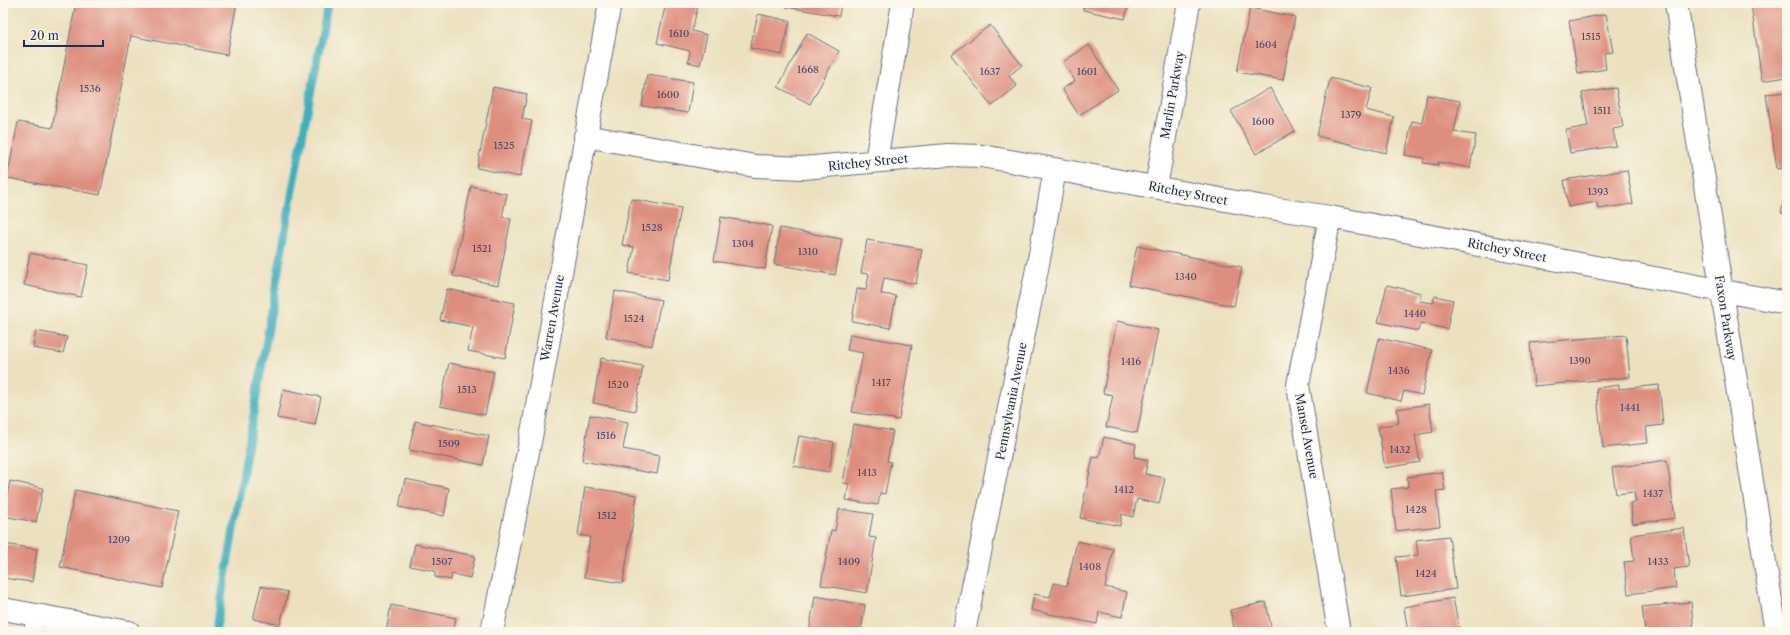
<svg xmlns="http://www.w3.org/2000/svg" width="1790" height="635" font-family="'Libre Caslon Text',serif">
<rect width="100%" height="100%" fill="#fbf7ec"/>
<filter id="ink" filterUnits="userSpaceOnUse"><feTurbulence type="fractalNoise" baseFrequency=".025" numOctaves="2"/><feDisplacementMap in="SourceGraphic" scale="8" xChannelSelector="R" yChannelSelector="G"/><feConvolveMatrix kernelMatrix="1 2 1 2 8 2 1 2 1" color-interpolation-filters="sRGB"/></filter>
<filter id="wash" filterUnits="userSpaceOnUse"><feTurbulence type="fractalNoise" baseFrequency=".012" numOctaves="4" result="noise"/><feDisplacementMap in="SourceGraphic" scale="16" xChannelSelector="R" yChannelSelector="G"/><feGaussianBlur stdDeviation="0.9" result="paint"/><feColorMatrix in="noise" values="0 0 0 0 0 0 0 0 0 0 0 0 0 0 0 0 0 1.4 0 .05"/><feComposite in="paint" operator="in"/></filter>
<g filter="url(#wash)">
<rect width="100%" height="100%" fill="#ece1bf"/>
<g fill="none" stroke-linecap="round" stroke-linejoin="round">
<path stroke="#40aebd" stroke-width="8" d="M 216,630 L 293,187 L 328,3"/>
</g>
<g id="blocks">
<path fill="#de8e7e" d="M 76,3 L 237,3 L 227,55 L 131,36 L 100,195 L 7,178 L 18,122 L 52,128 Z
M 666,3 L 688,3 L 698,5 L 692,31 L 707,35 L 700,65 L 688,62 L 690,51 L 657,43 Z
M 787,3 L 841,3 L 839,16 L 786,7 Z
M 1084,3 L 1129,3 L 1125,19 L 1083,10 Z
M 1769,3 L 1787,3 L 1787,77 L 1762,81 L 1751,5 Z
M 1250,8 L 1295,17 L 1283,80 L 1237,72 Z
M 758,14 L 790,21 L 782,55 L 750,48 Z
M 1606,14 L 1613,52 L 1604,53 L 1606,69 L 1578,74 L 1569,21 Z
M 990,25 L 1022,65 L 1009,76 L 1017,86 L 992,106 L 951,55 Z
M 807,33 L 839,51 L 810,104 L 778,87 Z
M 1089,45 L 1118,90 L 1079,115 L 1062,89 L 1075,81 L 1063,62 Z
M 647,75 L 693,82 L 688,113 L 642,106 Z
M 1330,78 L 1372,88 L 1366,110 L 1394,117 L 1386,153 L 1317,136 Z
M 493,87 L 527,94 L 522,119 L 532,121 L 520,177 L 477,168 Z
M 1270,88 L 1295,131 L 1256,154 L 1231,111 Z
M 1616,88 L 1623,127 L 1613,129 L 1616,146 L 1570,153 L 1566,130 L 1588,126 L 1582,93 Z
M 1787,92 L 1787,168 L 1777,169 L 1766,94 Z
M 1427,95 L 1460,101 L 1454,132 L 1476,135 L 1470,168 L 1438,162 L 1438,165 L 1423,163 L 1424,158 L 1405,155 L 1412,121 L 1422,123 Z
M 1627,170 L 1633,204 L 1598,209 L 1597,202 L 1568,207 L 1564,180 Z
M 471,186 L 507,194 L 502,217 L 511,219 L 498,285 L 453,276 Z
M 1785,192 L 1787,193 L 1787,214 L 1781,213 Z
M 631,199 L 681,208 L 668,280 L 629,273 L 634,247 L 622,245 Z
M 721,217 L 772,226 L 765,269 L 714,261 Z
M 780,228 L 842,239 L 835,275 L 774,264 Z
M 867,240 L 922,249 L 916,284 L 884,278 L 881,294 L 896,296 L 890,328 L 852,321 L 857,289 L 866,290 L 869,274 L 861,273 Z
M 1137,246 L 1242,267 L 1234,306 L 1129,285 Z
M 30,253 L 88,265 L 81,297 L 24,285 Z
M 1387,285 L 1421,293 L 1419,301 L 1433,303 L 1435,296 L 1453,300 L 1447,329 L 1420,323 L 1418,331 L 1378,322 Z
M 447,289 L 515,303 L 505,358 L 468,351 L 473,327 L 440,320 Z
M 615,291 L 661,300 L 652,346 L 606,337 Z
M 1117,321 L 1158,330 L 1137,433 L 1106,427 L 1113,395 L 1103,393 Z
M 36,331 L 67,337 L 63,353 L 33,348 Z
M 850,334 L 912,345 L 899,420 L 852,412 L 863,353 L 847,350 Z
M 1626,335 L 1630,377 L 1534,386 L 1530,343 Z
M 1379,338 L 1432,350 L 1422,395 L 1404,391 L 1401,401 L 1367,393 Z
M 601,358 L 643,366 L 635,411 L 593,403 Z
M 449,363 L 494,372 L 485,415 L 440,406 Z
M 1619,385 L 1619,389 L 1659,385 L 1663,425 L 1646,427 L 1648,443 L 1603,448 L 1596,388 Z
M 283,389 L 321,397 L 315,425 L 277,418 Z
M 1429,404 L 1433,432 L 1415,435 L 1420,462 L 1385,468 L 1378,427 L 1399,423 L 1397,409 Z
M 590,415 L 628,422 L 623,449 L 660,456 L 657,474 L 582,461 Z
M 415,421 L 489,436 L 483,465 L 409,450 Z
M 853,424 L 893,431 L 887,461 L 891,462 L 885,494 L 880,493 L 878,505 L 846,500 L 849,484 L 843,483 Z
M 799,436 L 834,442 L 829,472 L 793,466 Z
M 1104,437 L 1136,444 L 1134,457 L 1148,460 L 1145,474 L 1165,478 L 1159,504 L 1137,499 L 1133,517 L 1122,514 L 1120,526 L 1080,518 L 1093,457 L 1099,458 Z
M 1667,460 L 1675,518 L 1633,524 L 1630,503 L 1636,502 L 1634,492 L 1616,494 L 1612,468 Z
M 1442,472 L 1445,490 L 1436,491 L 1440,526 L 1396,531 L 1391,489 L 1408,487 L 1407,477 Z
M 405,479 L 449,488 L 444,516 L 399,507 Z
M 10,481 L 43,488 L 36,522 L 3,516 Z
M 585,487 L 637,495 L 623,583 L 584,577 L 590,537 L 578,535 Z
M 75,490 L 178,511 L 162,588 L 60,567 Z
M 839,509 L 873,514 L 869,537 L 876,538 L 867,593 L 821,585 L 831,530 L 835,531 Z
M 1684,528 L 1689,567 L 1674,569 L 1676,588 L 1628,594 L 1624,562 L 1634,561 L 1631,535 Z
M 1449,536 L 1456,589 L 1401,596 L 1396,557 L 1418,555 L 1416,540 Z
M 1077,541 L 1113,549 L 1105,587 L 1127,592 L 1122,617 L 1099,612 L 1097,624 L 1031,610 L 1034,594 L 1050,597 L 1054,583 L 1067,586 Z
M 3,544 L 37,549 L 32,582 L 3,578 Z
M 415,544 L 475,556 L 470,578 L 452,574 L 451,580 L 435,577 L 435,571 L 410,566 Z
M 261,586 L 288,592 L 280,625 L 253,619 Z
M 815,596 L 865,605 L 861,632 L 809,632 Z
M 1453,598 L 1460,632 L 1408,632 L 1404,607 Z
M 1266,602 L 1272,632 L 1235,632 L 1230,610 Z
M 1691,602 L 1694,632 L 1645,632 L 1642,607 Z
M 391,605 L 456,618 L 453,632 L 386,632 Z"/>
</g>
</g>
<g filter="url(#ink)">
<use href="#blocks" fill-opacity="0" stroke="#646d80" stroke-width="1"/>
<g fill="none" stroke-linecap="round" stroke-linejoin="round">
<g stroke="#646d80" stroke-width="18">
<path id="service" d="M 32,632 L 35,615"/>
</g>
<g stroke="#646d80" stroke-width="24">
<path id="minor" d="M 1676,3 L 1776,632
M 585,136 L 755,166 L 803,168 L 948,155 L 982,156 L 1264,207 L 1330,217 L 1787,303
M 876,161 L 903,3
M 1156,187 L 1189,3
M 1330,217 L 1298,385 L 1339,632
M 3,609 L 129,632
M 492,632 L 533,427 L 610,3
M 964,632 L 1040,254 L 1055,169"/>
</g>
<use href="#service" stroke="#fff" stroke-width="16"/>
<use href="#minor" stroke="#fff" stroke-width="22"/>
</g>
</g>
<g text-anchor="middle" dominant-baseline="central" stroke-width="3" stroke-linejoin="round" paint-order="stroke">
<g font-size="10" fill="#4c4766">
<text x="679" y="33">1610</text>
<text x="1591" y="36">1515</text>
<text x="1266" y="44">1604</text>
<text x="808" y="69">1668</text>
<text x="990" y="71">1637</text>
<text x="1087" y="71">1601</text>
<text x="90" y="88">1536</text>
<text x="668" y="94">1600</text>
<text x="1602" y="110">1511</text>
<text x="1351" y="114">1379</text>
<text x="1263" y="121">1600</text>
<text x="504" y="145">1525</text>
<text x="1598" y="191">1393</text>
<text x="652" y="227">1528</text>
<text x="743" y="243">1304</text>
<text x="482" y="248">1521</text>
<text x="808" y="251">1310</text>
<text x="1186" y="276">1340</text>
<text x="1415" y="313">1440</text>
<text x="634" y="318">1524</text>
<text x="1580" y="360">1390</text>
<text x="1131" y="361">1416</text>
<text x="1399" y="370">1436</text>
<text x="881" y="382">1417</text>
<text x="618" y="384">1520</text>
<text x="467" y="389">1513</text>
<text x="1630" y="407">1441</text>
<text x="606" y="435">1516</text>
<text x="449" y="443">1509</text>
<text x="1400" y="449">1432</text>
<text x="867" y="472">1413</text>
<text x="1124" y="489">1412</text>
<text x="1653" y="493">1437</text>
<text x="1416" y="509">1428</text>
<text x="607" y="515">1512</text>
<text x="119" y="539">1209</text>
<text x="442" y="561">1507</text>
<text x="849" y="561">1409</text>
<text x="1658" y="561">1433</text>
<text x="1090" y="566">1408</text>
<text x="1426" y="573">1424</text>
</g>
<g font-size="12" fill="#1b2f5e" stroke="#fbf7ec">
<text transform="translate(1172 95) rotate(-80)">Marlin Parkway</text>
<text transform="translate(868 162) rotate(-6)">Ritchey Street</text>
<text transform="translate(1188 193) rotate(11)">Ritchey Street</text>
<text transform="translate(1507 250) rotate(11)">Ritchey Street</text>
<text transform="translate(552 318) rotate(-80)">Warren Avenue</text>
<text transform="translate(1726 318) rotate(81)">Faxon Parkway</text>
<text transform="translate(1011 401) rotate(-79)">Pennsylvania Avenue</text>
<text transform="translate(1307 436) rotate(80)">Mansel Avenue</text>
</g>
</g>
<rect width="1790" height="635" fill="none" stroke="#fbf7ec" stroke-width="16"/>
<path d="M24 40v6h79v-6" fill="none" stroke="#1b2f5e" stroke-width="2"/>
<text x="30" y="40" font-size="12" fill="#1b2f5e" stroke="#fbf7ec" stroke-width="3" paint-order="stroke">20 m</text>
</svg>
